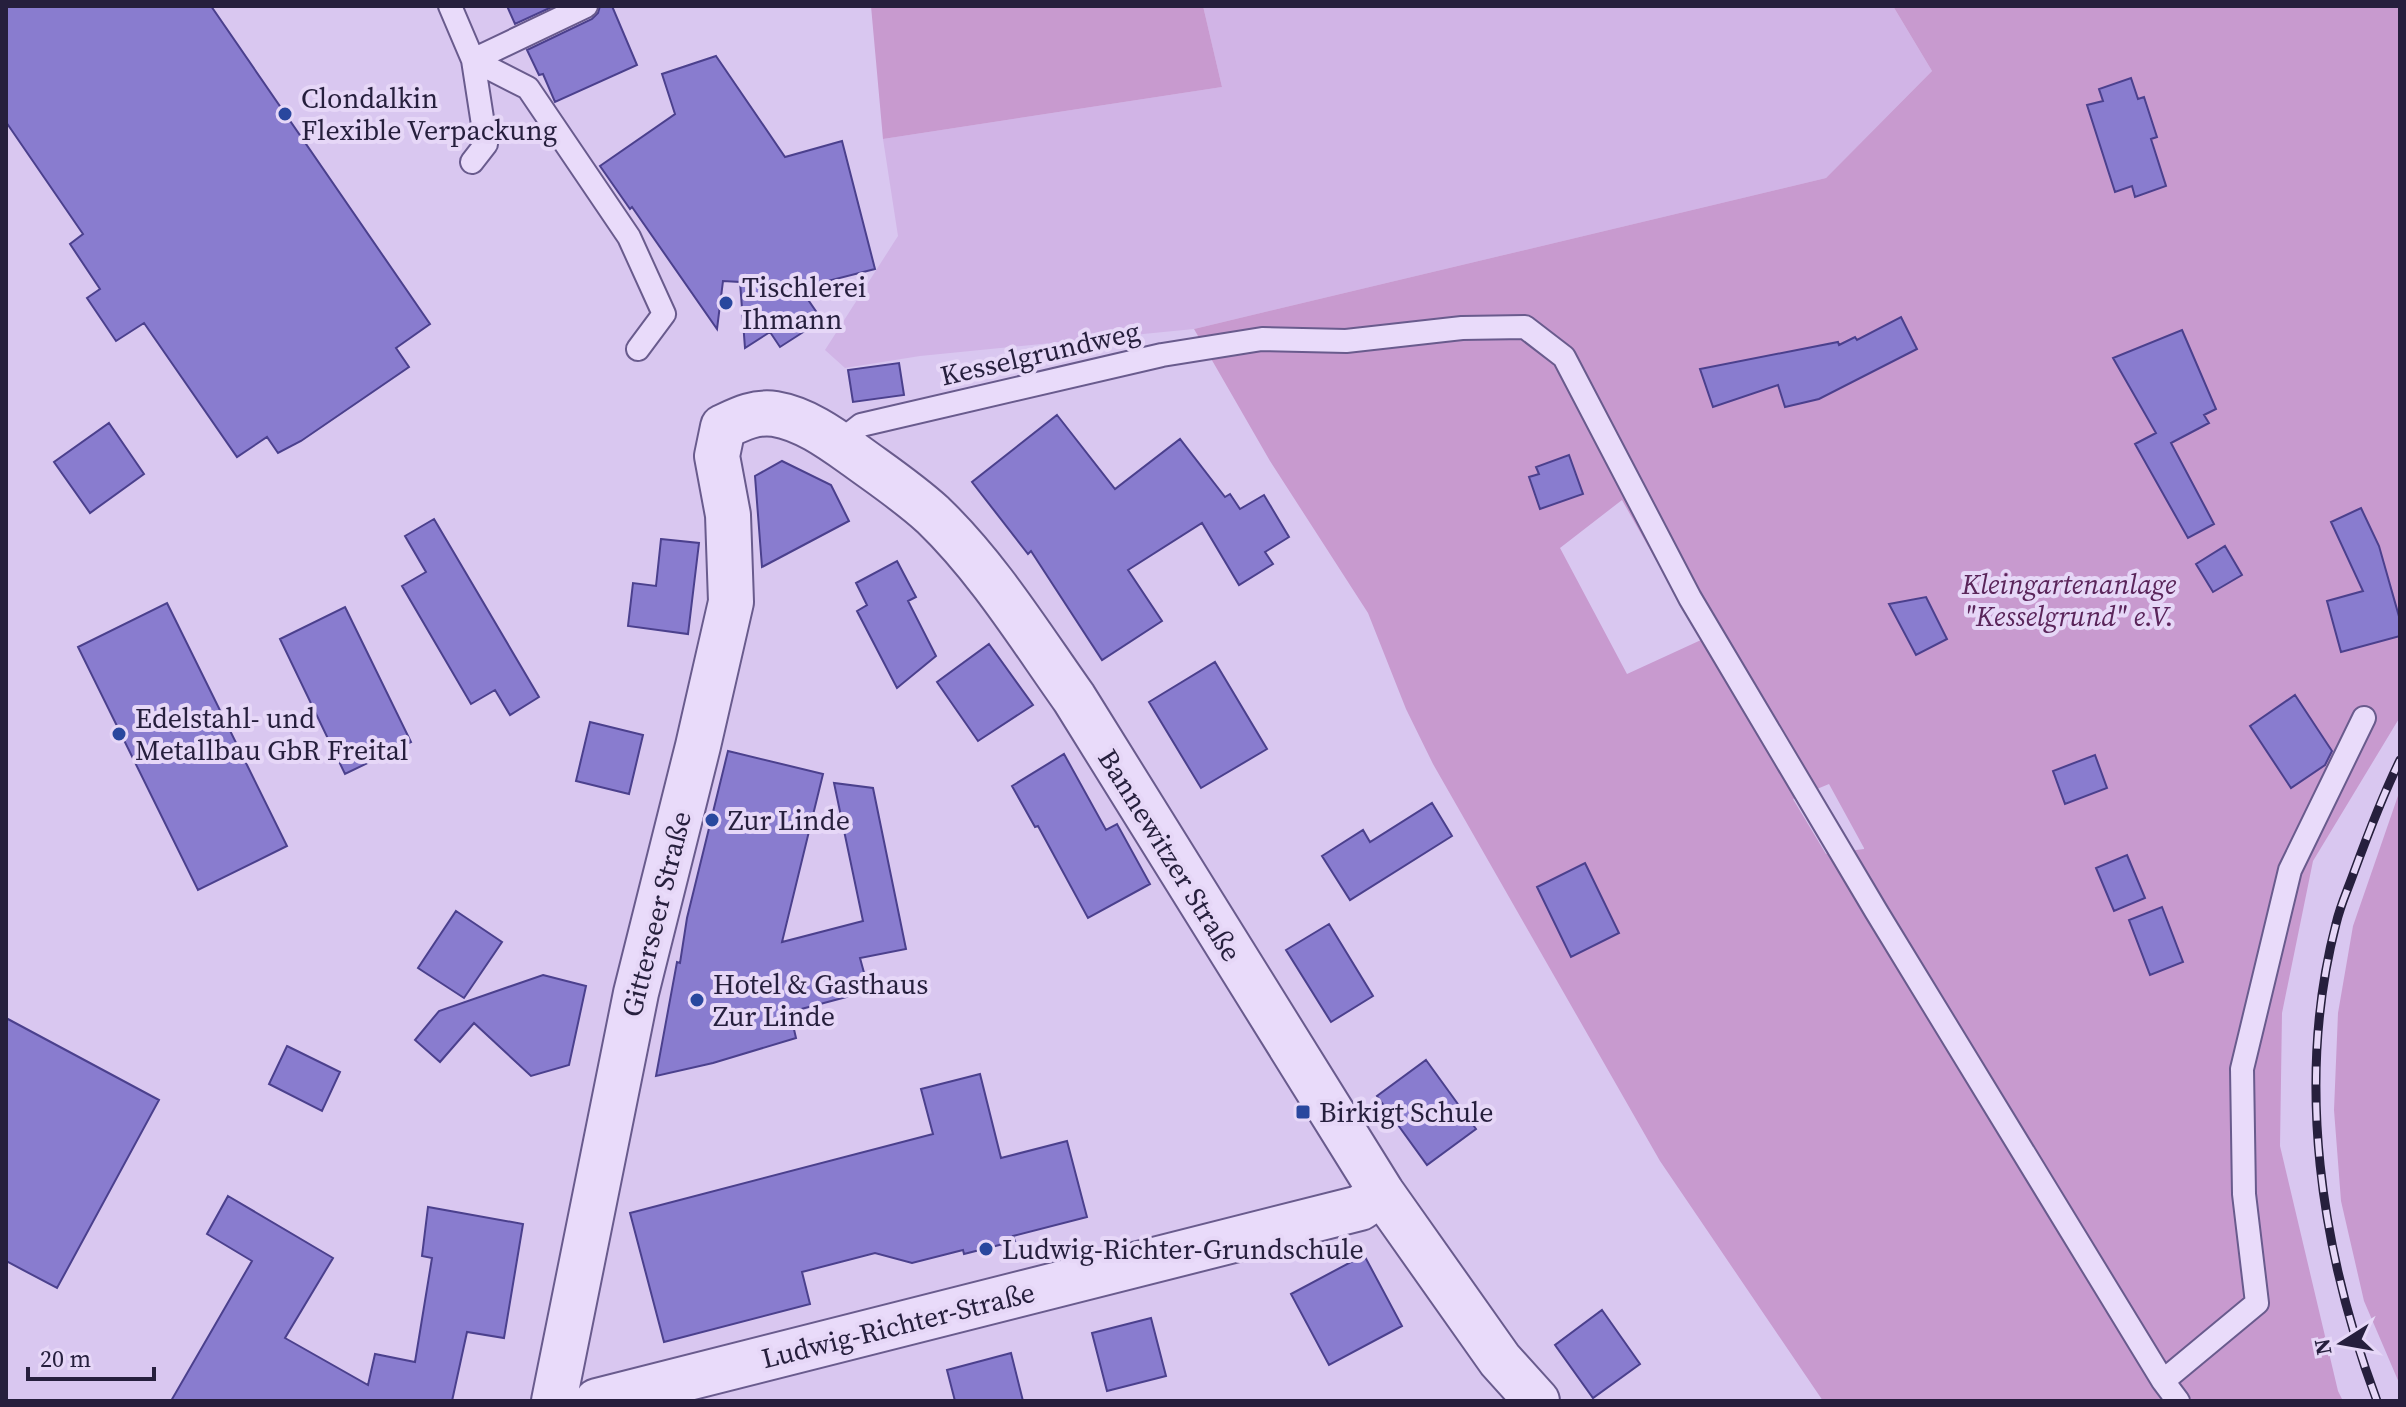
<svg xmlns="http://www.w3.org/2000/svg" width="2406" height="1407" font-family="'Source Serif 4',serif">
<rect width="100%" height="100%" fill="#d9c7f0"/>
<path fill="#d1b4e6" d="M 1203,6 L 1893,6 L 1932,71 L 1826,178 L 1194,329 L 920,356 L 845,368 L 825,350 L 898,236 L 883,139 L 1222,87 Z"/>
<path fill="#c89acf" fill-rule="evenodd" d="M 871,6 L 1203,6 L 1222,87 L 883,139 Z
M 1893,6 L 2400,6 L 2400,717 L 2313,861 L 2282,1013 L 2280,1146 L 2338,1391 L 2343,1401 L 1823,1401 L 1660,1161 L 1433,764 L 1406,709 L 1368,613 L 1270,461 L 1194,329 L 1826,178 L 1932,71 ZM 1622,500 L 1701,640 L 1627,674 L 1560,548 ZM 1829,784 L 1864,848 L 1864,849 L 1826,854 L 1793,799 Z
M 2400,790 L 2400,1385 L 2364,1301 L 2341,1201 L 2334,1110 L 2338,1013 L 2353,926 Z"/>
<path fill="#897ccf" stroke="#4b408d" stroke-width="2" d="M 6,6 L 211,6 L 430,324 L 396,348 L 409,367 L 301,441 L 278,453 L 267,437 L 237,457 L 144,323 L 116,341 L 87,298 L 100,289 L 70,244 L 83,234 L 6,122 Z
M 507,6 L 554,6 L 515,24 Z
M 600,6 L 612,6 L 637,65 L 555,102 L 543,74 L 539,75 L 527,50 L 592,19 L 598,13 Z
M 716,56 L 785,157 L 842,141 L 875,269 L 800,288 L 822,320 L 780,347 L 770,332 L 745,348 L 740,282 L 723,281 L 717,329 L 632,207 L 630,209 L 600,166 L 675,114 L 662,74 Z
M 2131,78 L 2138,99 L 2144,97 L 2157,137 L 2151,139 L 2166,186 L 2135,197 L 2132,186 L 2115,192 L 2087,105 L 2103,101 L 2099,89 Z
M 1901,317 L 1917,349 L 1819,399 L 1785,407 L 1778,385 L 1713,407 L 1700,369 L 1838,342 L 1839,345 L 1855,337 L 1857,340 Z
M 2182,330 L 2216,409 L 2204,415 L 2209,423 L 2171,443 L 2214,524 L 2188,538 L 2135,444 L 2156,433 L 2113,358 Z
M 899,363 L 904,395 L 853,402 L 848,370 Z
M 1057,415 L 1115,489 L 1180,439 L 1225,497 L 1230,494 L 1240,509 L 1264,495 L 1289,537 L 1265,552 L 1273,564 L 1239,585 L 1202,523 L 1128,570 L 1162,621 L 1102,660 L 1031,551 L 1028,554 L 972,482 Z
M 109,423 L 144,474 L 90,513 L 54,462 Z
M 1569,455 L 1583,494 L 1540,509 L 1529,477 L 1539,474 L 1536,467 Z
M 782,461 L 831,485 L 849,521 L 762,567 L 755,476 Z
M 2361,508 L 2379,546 L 2400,620 L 2400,636 L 2341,652 L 2327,601 L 2363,591 L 2331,522 Z
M 434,519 L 539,697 L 510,715 L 495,690 L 471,704 L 402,586 L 426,572 L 405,536 Z
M 661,539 L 699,543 L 688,634 L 628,626 L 633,583 L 656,586 Z
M 2225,546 L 2242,575 L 2213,592 L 2196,564 Z
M 897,561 L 916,597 L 908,601 L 936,656 L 897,688 L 857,611 L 867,605 L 856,583 Z
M 1926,597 L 1947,639 L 1916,655 L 1889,604 Z
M 167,603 L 287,846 L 198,890 L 78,647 Z
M 345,607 L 411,742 L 345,774 L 280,639 Z
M 989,644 L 1033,705 L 978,741 L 937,682 Z
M 1215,662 L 1267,749 L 1201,788 L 1149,702 Z
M 2295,695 L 2332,751 L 2325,765 L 2291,788 L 2250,726 Z
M 590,722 L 643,735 L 629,794 L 576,781 Z
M 728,751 L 823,774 L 782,942 L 863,921 L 834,783 L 873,788 L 906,949 L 860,958 L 869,991 L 790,1012 L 796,1038 L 713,1063 L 656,1076 L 677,962 L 680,963 L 687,918 Z
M 1064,754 L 1106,830 L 1117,824 L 1150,884 L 1088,918 L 1038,826 L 1035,827 L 1012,786 Z
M 2095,755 L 2107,788 L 2065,804 L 2053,771 Z
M 1432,803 L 1452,836 L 1350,900 L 1322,856 L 1363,830 L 1370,842 Z
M 2127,855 L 2145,898 L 2114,911 L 2096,868 Z
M 1585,863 L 1619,933 L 1571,957 L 1537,887 Z
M 2162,907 L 2183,962 L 2150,975 L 2129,920 Z
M 456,911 L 502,942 L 464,998 L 418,968 Z
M 1329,924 L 1373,996 L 1331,1022 L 1286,950 Z
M 543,975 L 586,986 L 569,1065 L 531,1076 L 474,1023 L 440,1062 L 415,1040 L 439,1011 Z
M 6,1018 L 159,1100 L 57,1288 L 6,1261 Z
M 287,1046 L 340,1072 L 322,1111 L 269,1084 Z
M 1426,1060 L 1476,1129 L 1427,1165 L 1377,1096 Z
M 980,1074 L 1001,1158 L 1067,1141 L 1087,1217 L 1013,1236 L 1015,1241 L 964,1254 L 963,1250 L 912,1263 L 875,1253 L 802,1272 L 810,1304 L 664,1342 L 630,1213 L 933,1134 L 921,1089 Z
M 228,1196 L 333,1258 L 285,1338 L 368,1385 L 375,1354 L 415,1362 L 432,1258 L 422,1256 L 428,1207 L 523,1224 L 504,1338 L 467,1332 L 452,1401 L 171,1401 L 252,1261 L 207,1234 Z
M 1364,1255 L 1402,1326 L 1329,1365 L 1291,1294 Z
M 1602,1310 L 1640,1364 L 1593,1398 L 1555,1345 Z
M 1151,1318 L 1166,1376 L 1107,1391 L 1092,1333 Z
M 1011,1353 L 1023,1401 L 955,1401 L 947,1370 Z"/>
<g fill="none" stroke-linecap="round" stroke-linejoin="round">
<g stroke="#695b8d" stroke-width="26">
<path id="lane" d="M 450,6 L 473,60 L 486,144 L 472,162
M 473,60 L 528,88 L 629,237 L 664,314 L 638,349
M 473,60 L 586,6
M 838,443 L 861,425 L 1162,355 L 1262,339 L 1346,341 L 1462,328 L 1525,327 L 1564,357 L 1690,598 L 1876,911 L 2163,1381 L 2257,1303 L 2244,1194 L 2242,1069 L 2290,870 L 2364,718
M 2163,1381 L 2178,1401"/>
</g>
<g stroke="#695b8d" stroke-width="48">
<path id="street" d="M 554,1401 L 636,993 L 698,746 L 731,602 L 728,515 L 717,456 L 723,427 C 740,419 756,411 775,414 C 805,419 832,439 856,456 C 882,475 909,493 933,515 C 988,568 1030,636 1074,698 L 1382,1193 L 1500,1360 L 1537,1401
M 597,1401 L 1360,1208 L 1382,1193"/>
</g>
<use href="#lane" stroke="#e9dbfa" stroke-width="22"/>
<use href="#street" stroke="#e9dbfa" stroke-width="44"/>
<g stroke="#261f3d" stroke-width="9">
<path id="rail" d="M 2377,1401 C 2321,1251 2295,1081 2336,924 C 2340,906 2348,889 2354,872 C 2368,834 2382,797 2400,760"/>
</g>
<use href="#rail" stroke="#e6d7f7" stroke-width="6" stroke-dasharray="18" stroke-linecap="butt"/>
</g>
<g fill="#29479e" stroke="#e6d7f7" stroke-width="3">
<circle cx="285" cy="114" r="8"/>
<circle cx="726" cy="303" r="8"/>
<circle cx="119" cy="734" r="8"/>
<circle cx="712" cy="820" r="8"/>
<circle cx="697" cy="1000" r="8"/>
<rect x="1295" y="1104" width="16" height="16" rx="4"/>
<circle cx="986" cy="1249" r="8"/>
</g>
<g text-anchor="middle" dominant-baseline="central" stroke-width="8" stroke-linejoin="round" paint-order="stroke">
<g font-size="28" fill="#261f3d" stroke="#e6d7f7" text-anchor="start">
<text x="301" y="98">Clondalkin<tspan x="301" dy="32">Flexible Verpackung</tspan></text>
<text x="742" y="287">Tischlerei<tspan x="742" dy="32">Ihmann</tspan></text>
<text x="135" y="718">Edelstahl- und<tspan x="135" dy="32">Metallbau GbR Freital</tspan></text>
<text x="728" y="820">Zur Linde</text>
<text x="713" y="984">Hotel &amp; Gasthaus<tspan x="713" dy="32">Zur Linde</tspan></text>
<text x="1319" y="1112">Birkigt Schule</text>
<text x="1002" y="1249">Ludwig-Richter-Grundschule</text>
</g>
<g font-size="28" fill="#261f3d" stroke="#e6d7f7">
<text transform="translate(1040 353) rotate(-13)">Kesselgrundweg</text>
<text transform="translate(1170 855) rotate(58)">Bannewitzer Straße</text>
<text transform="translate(656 914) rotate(-76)">Gitterseer Straße</text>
<text transform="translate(898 1325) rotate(-14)">Ludwig-Richter-Straße</text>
</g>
<g font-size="28" font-style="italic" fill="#5a255a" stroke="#e6d7f7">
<text x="2069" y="584">Kleingartenanlage<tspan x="2069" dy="32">"Kesselgrund" e.V.</tspan></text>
</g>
</g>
<rect width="2406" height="1407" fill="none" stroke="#261f3d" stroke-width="16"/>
<g transform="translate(2342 1343) rotate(259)" stroke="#e6d7f7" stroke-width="6" paint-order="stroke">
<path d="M0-6L14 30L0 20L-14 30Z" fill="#261f3d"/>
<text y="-12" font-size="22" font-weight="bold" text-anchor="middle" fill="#261f3d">N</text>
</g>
<path d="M28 1367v12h126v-12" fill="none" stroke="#261f3d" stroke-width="4"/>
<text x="40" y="1367" font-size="24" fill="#261f3d" stroke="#e6d7f7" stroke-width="6" paint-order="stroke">20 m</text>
</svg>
